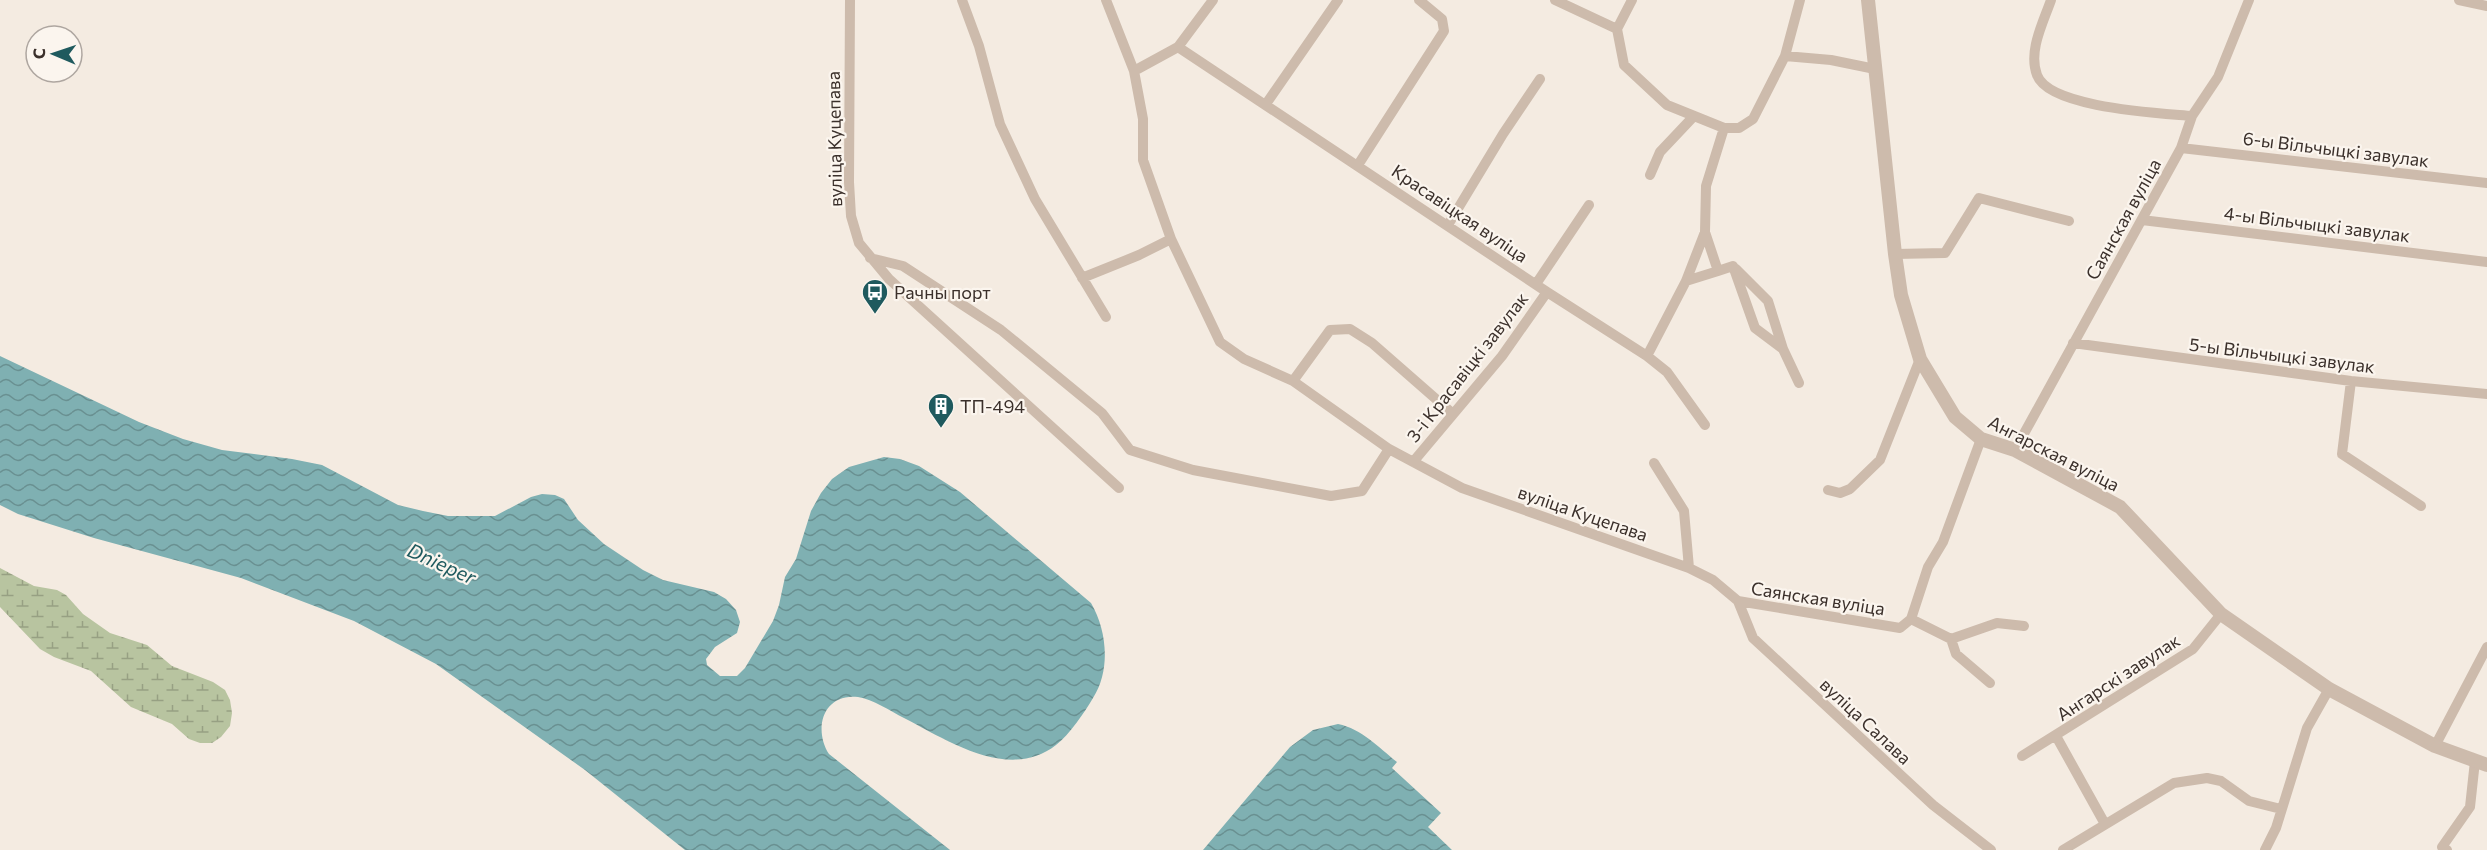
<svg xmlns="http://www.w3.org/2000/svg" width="2487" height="850" font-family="Commissioner,sans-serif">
<defs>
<pattern id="wetland-marsh" width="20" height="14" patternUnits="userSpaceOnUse" patternTransform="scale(1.5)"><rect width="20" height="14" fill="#b8c4a0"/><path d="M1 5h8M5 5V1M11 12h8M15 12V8" fill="none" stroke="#97a083"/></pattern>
<pattern id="water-waves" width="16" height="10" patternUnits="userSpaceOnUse" patternTransform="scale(1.5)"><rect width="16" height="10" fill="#7fb0b2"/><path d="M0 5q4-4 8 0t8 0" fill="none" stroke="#699091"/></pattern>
</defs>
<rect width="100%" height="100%" fill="#f4ebe1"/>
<path fill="url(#wetland-marsh)" d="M 0,568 L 34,586 L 57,590 L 66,595 L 83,614 L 110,633 L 147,645 L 172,666 L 213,682 L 225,690 L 230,700 L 232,713 L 230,726 L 221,737 L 212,743 L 200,743 L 189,739 L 172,724 L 131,707 L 91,671 L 54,657 L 40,649 L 0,607 Z"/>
<path fill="url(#water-waves)" d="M 0,356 L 139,422 L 183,439 L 222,450 L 292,459 L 322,465 L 398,505 L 423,511 L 448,516 L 495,516 L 531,497 L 542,494 L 555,495 L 564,499 L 578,520 L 604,544 L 643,570 L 663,580 L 714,592 L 726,599 L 736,610 L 740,622 L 737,633 L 715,647 L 706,659 L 707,665 L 720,676 L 737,676 L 745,668 L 773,621 L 779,605 L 785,577 L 796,559 L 811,511 L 821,493 L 832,479 L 849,467 L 884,457 L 900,459 L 919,466 L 960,492 L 1091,603 C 1107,630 1111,670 1093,698 C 1084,713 1070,734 1056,745 C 1009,782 947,740 904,718 C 890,711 873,699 858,697 C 823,693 813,729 829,754 L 950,850 L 685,850 L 585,770 L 436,664 L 354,621 L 241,578 L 94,538 L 18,514 L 0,505 Z
M 1338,724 C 1362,729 1378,747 1397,762 L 1392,768 L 1441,813 L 1428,827 L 1452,850 L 1203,850 L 1290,747 L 1313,730 Z"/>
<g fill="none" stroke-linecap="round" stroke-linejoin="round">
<path stroke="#cdbbac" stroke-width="10" d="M 850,0 L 849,182 L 851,216 L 859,243 L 889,279 L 1119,488
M 962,0 L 979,46 L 1000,124 L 1035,199 L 1106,317
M 1106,0 L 1134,71 L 1143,119 L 1143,160 L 1171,239 L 1220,342 L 1244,359 L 1293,381 L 1389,449 L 1462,488 L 1689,568 L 1713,580 L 1738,601 L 1753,638 L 1933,805 L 1991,850
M 1555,0 L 1617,29
M 2051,0 C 2043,23 2028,51 2037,75 C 2049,108 2160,113 2192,116
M 2459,0 L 2487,6
M 1617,29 L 1624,65 L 1667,105 L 1724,128
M 1617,29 L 1632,0
M 1178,47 L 1547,292 L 1647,356 L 1667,372 L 1705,425
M 1785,56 L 1831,60 L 1875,69
M 1134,71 L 1178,47 L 1213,0
M 1266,104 L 1338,0
M 2181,148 L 2487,183
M 1358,165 L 1444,31 L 1442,19 L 1419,0
M 1650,175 L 1660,152 L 1694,116
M 2142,220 L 2487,262
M 1448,225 L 1503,134 L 1540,79
M 1895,254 L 1945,253 L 1979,198 L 2069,221
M 870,258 L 903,266 L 1001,330 L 1102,413 L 1130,450 L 1193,470 L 1331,496 L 1362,491 L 1389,449
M 1736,269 L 1768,301 L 1783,349
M 1718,271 L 1733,266 L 1755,328 L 1783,349 L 1799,383
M 1082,278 L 1139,255 L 1171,239
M 1686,281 L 1718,271 L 1705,232
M 1536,284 L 1589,205
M 2073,343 L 2351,381 L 2487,394
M 1647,356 L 1686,281 L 1705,232 L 1706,186 L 1724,128 L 1739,128 L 1753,119 L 1785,56 L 1800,0
M 1293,381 L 1330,330 L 1350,329 L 1372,343 L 1452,413
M 2351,381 L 2342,454 L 2421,506
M 2015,450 L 2181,148 L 2192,116 L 2218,77 L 2249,0
M 1413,462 L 1502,356 L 1547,292
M 1654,463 L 1684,511 L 1689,568
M 1828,490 L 1840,493 L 1850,489 L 1880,460 L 1920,359
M 1738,601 L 1900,628 L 1911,619 L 1928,567 L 1943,542 L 1981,439
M 1911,619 L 1951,639 L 1956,654 L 1990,683
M 1951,639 L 1997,623 L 2024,626
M 2056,736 L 2105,824
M 2435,746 L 2487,647
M 2022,756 L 2193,649 L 2221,614
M 2063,850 L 2174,783 L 2207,778 L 2221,781 L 2249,801 L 2281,809
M 2265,850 L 2276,828 L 2307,728 L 2329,689
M 2447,850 L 2442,847 L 2470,807 L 2475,761"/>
<path stroke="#cdbbac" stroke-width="14" d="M 1868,0 L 1895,254 L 1901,295 L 1920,359 L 1955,417 L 1981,439 L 2015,450 L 2120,507 L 2221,614 L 2329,689 L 2435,746 L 2487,765"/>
</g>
<defs>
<g id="bus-pin" transform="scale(1.35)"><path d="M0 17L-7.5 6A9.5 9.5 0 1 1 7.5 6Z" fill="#1f5a5e" stroke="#fbf5ee"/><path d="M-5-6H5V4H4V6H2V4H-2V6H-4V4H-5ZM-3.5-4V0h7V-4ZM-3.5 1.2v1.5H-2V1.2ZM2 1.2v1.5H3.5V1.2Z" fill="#fff"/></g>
<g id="building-pin" transform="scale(1.35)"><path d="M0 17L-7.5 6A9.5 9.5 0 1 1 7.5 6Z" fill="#1f5a5e" stroke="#fbf5ee"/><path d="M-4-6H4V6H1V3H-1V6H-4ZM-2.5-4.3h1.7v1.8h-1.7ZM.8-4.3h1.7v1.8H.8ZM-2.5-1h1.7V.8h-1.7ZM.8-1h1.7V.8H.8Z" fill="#fff"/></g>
</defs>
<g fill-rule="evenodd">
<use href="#bus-pin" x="875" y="292"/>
<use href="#building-pin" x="941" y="406"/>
</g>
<g text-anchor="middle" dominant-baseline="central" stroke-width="4.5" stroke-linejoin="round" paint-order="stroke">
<g font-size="18" fill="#3b302b" stroke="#fbf5ee">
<text transform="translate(834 139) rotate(-91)">вуліца Куцепава</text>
<text transform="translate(2336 149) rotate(7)">6-ы Вільчыцкі завулак</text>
<text transform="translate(1460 213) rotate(34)">Красавіцкая вуліца</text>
<text transform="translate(2123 219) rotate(-61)">Саянская вуліца</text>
<text transform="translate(2317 224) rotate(7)">4-ы Вільчыцкі завулак</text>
<text transform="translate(2282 355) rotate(7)">5-ы Вільчыцкі завулак</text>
<text transform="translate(1467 367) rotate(-52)">3-і Красавіцкі завулак</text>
<text transform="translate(2054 453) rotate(27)">Ангарская вуліца</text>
<text transform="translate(1583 513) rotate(19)">вуліца Куцепава</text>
<text transform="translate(1818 598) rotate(9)">Саянская вуліца</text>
<text transform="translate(2118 677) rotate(-33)">Ангарскі завулак</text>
<text transform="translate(1866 721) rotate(43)">вуліца Салава</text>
</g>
<g font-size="18" fill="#3b302b" stroke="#fbf5ee" text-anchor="start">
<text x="894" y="292">Рачны порт</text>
<text x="960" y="406">ТП-494</text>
</g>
<g font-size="20" font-style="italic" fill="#1f5a5e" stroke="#fbf5ee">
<text transform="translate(442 563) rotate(24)">Dnieper</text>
</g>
</g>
<g transform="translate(54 54) rotate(272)"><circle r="28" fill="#fbf5ee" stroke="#aea6a0" stroke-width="1.5"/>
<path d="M0-4.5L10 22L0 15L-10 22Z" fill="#1f5a5e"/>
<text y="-9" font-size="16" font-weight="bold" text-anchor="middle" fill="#3b302b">С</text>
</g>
</svg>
